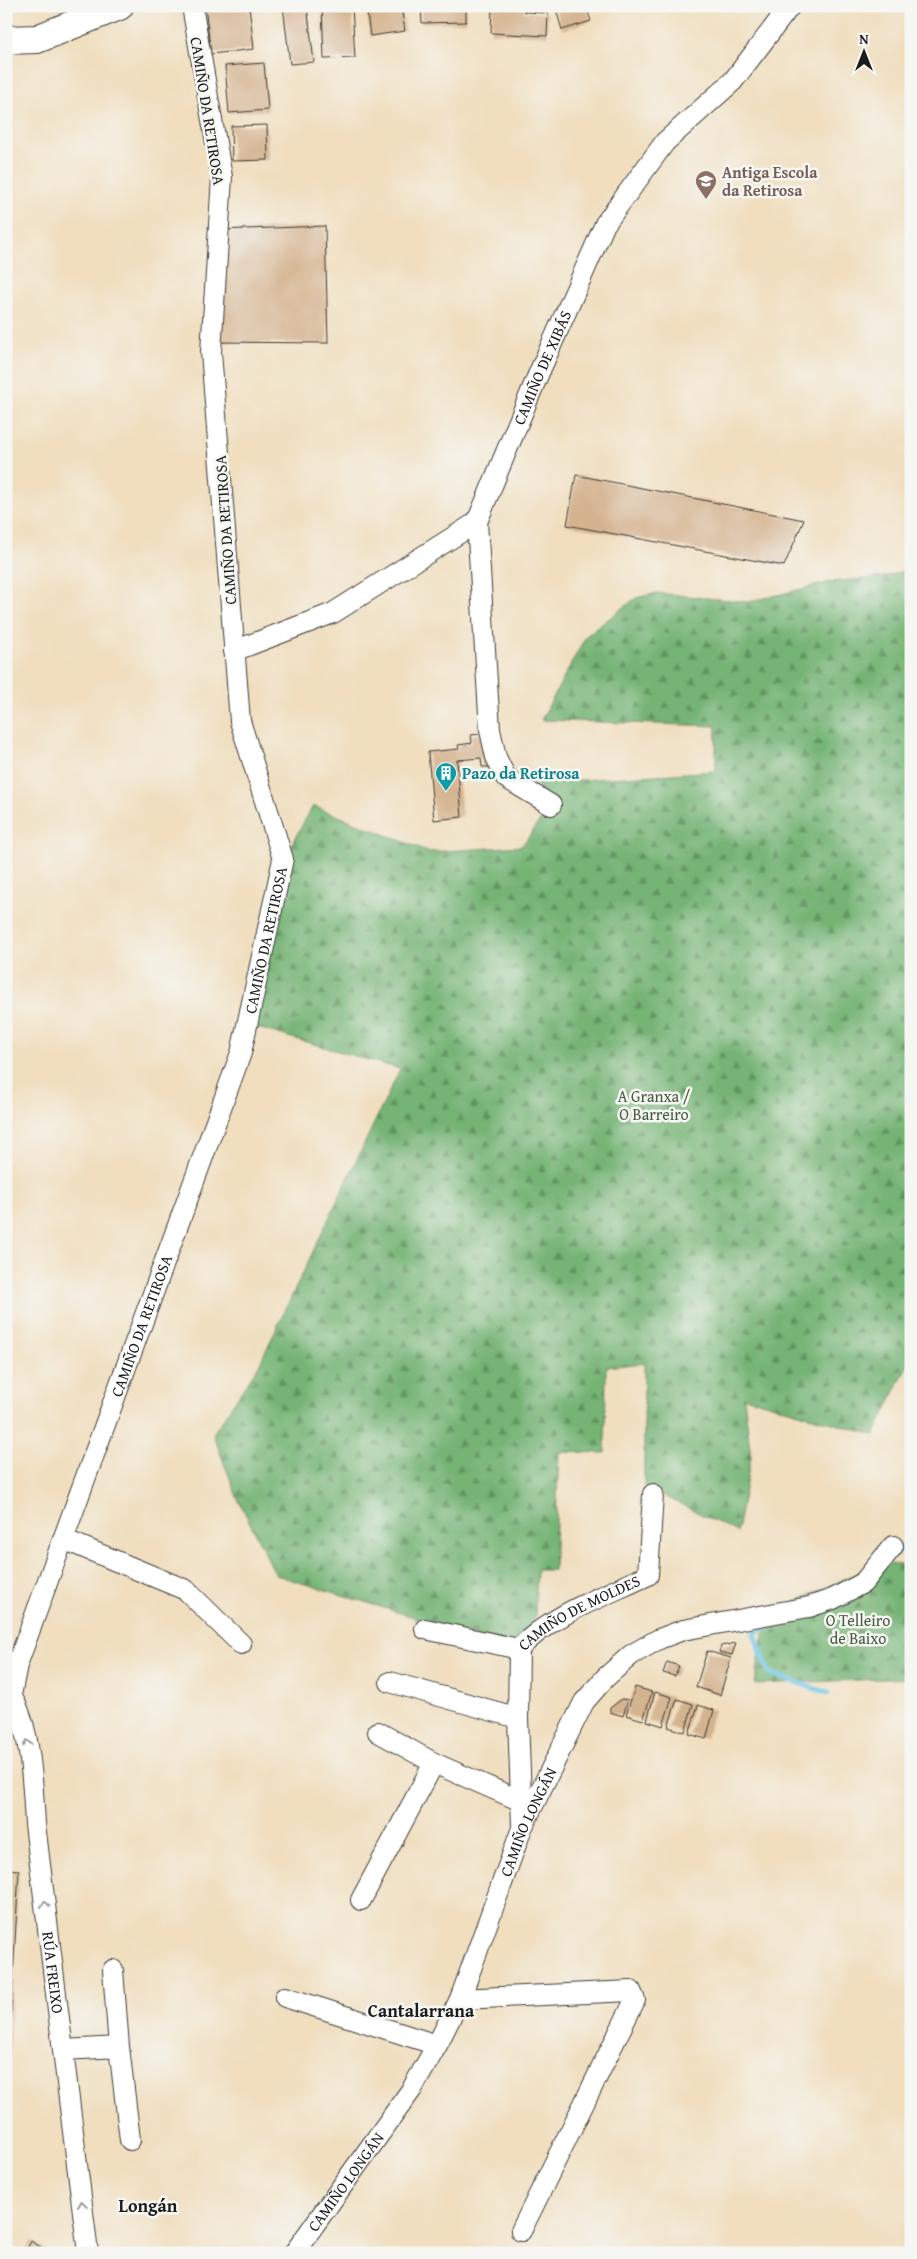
<svg xmlns="http://www.w3.org/2000/svg" width="917" height="2259" font-family="'Gentium Book Plus',serif">
<defs>
<pattern id="forest-firs" width="22" height="20" patternUnits="userSpaceOnUse" patternTransform="scale(1.25)"><rect width="22" height="20" fill="#75b475"/><path d="M5 1l3.5 6h-7zM16 11l3.5 6h-7z" fill="#5f925f"/></pattern>
</defs>
<rect width="100%" height="100%" fill="#f6f6f2"/>
<filter id="ink" filterUnits="userSpaceOnUse"><feTurbulence type="fractalNoise" baseFrequency=".02" numOctaves="2"/><feDisplacementMap in="SourceGraphic" scale="10" xChannelSelector="R" yChannelSelector="G"/><feConvolveMatrix kernelMatrix="1 2 1 2 8 2 1 2 1" color-interpolation-filters="sRGB"/></filter>
<filter id="wash" filterUnits="userSpaceOnUse"><feTurbulence type="fractalNoise" baseFrequency=".0096" numOctaves="4" result="noise"/><feDisplacementMap in="SourceGraphic" scale="20" xChannelSelector="R" yChannelSelector="G"/><feGaussianBlur stdDeviation="1.12" result="paint"/><feColorMatrix in="noise" values="0 0 0 0 0 0 0 0 0 0 0 0 0 0 0 0 0 1.4 0 .05"/><feComposite in="paint" operator="in"/></filter>
<g filter="url(#wash)">
<rect width="100%" height="100%" fill="#f0debe"/>
<path fill="url(#forest-firs)" stroke="#486848" d="M 908,569 L 911,570 L 911,1358 L 874,1435 L 744,1397 L 751,1457 L 737,1532 L 644,1486 L 644,1363 L 606,1367 L 605,1453 L 559,1452 L 554,1570 L 537,1570 L 535,1616 L 519,1649 L 276,1575 L 237,1497 L 213,1434 L 259,1365 L 400,1069 L 247,1025 L 283,859 L 313,806 L 430,852 L 522,846 L 551,805 L 536,783 L 716,771 L 716,726 L 541,720 L 586,636 L 636,598 L 657,593 L 748,602 L 831,582 L 884,577 Z
M 879,1563 L 911,1566 L 911,1678 L 755,1684 L 766,1615 Z"/>
<g fill="none" stroke-linecap="round" stroke-linejoin="round">
<path stroke="#68c3e6" stroke-width="5.5" d="M 897,1554 L 911,1539
M 777,1622 L 754,1633 L 769,1673 L 828,1693"/>
</g>
<g id="blocks">
<path fill="#d4b38f" d="M 205,6 L 249,6 L 254,49 L 211,54 Z
M 283,6 L 307,6 L 314,62 L 290,64 Z
M 322,6 L 352,6 L 355,58 L 324,59 Z
M 366,6 L 401,6 L 405,31 L 370,36 Z
M 421,6 L 466,6 L 466,22 L 422,23 Z
M 492,6 L 524,6 L 524,12 L 548,13 L 547,36 L 491,33 Z
M 555,6 L 586,6 L 591,21 L 562,30 Z
M 264,63 L 268,110 L 229,113 L 225,66 Z
M 267,125 L 268,160 L 232,161 L 231,126 Z
M 325,226 L 328,343 L 212,342 L 219,230 Z
M 576,475 L 804,520 L 784,566 L 567,525 Z
M 487,733 L 490,767 L 482,767 L 481,758 L 457,760 L 462,817 L 434,820 L 428,752 L 459,749 L 458,745 L 472,743 L 471,735 Z
M 736,1643 L 732,1655 L 719,1652 L 721,1646 Z
M 707,1651 L 731,1658 L 720,1695 L 696,1687 Z
M 667,1662 L 679,1666 L 675,1676 L 663,1673 Z
M 635,1687 L 652,1692 L 643,1720 L 626,1715 Z
M 655,1692 L 672,1697 L 663,1726 L 647,1721 Z
M 622,1699 L 628,1700 L 623,1716 L 610,1712 L 610,1708 Z
M 677,1699 L 693,1704 L 685,1732 L 668,1727 Z
M 698,1705 L 714,1710 L 706,1739 L 689,1734 Z
M 6,1869 L 19,1870 L 8,2068 L 6,2067 Z
M 31,2241 L 50,2253 L 25,2253 Z"/>
</g>
</g>
<g filter="url(#ink)">
<use href="#blocks" fill-opacity="0" stroke="#3c3934" stroke-width="1"/>
<g fill="none" stroke-linecap="round" stroke-linejoin="round">
<g stroke="#3c3934" stroke-width="22">
<g id="street">
<path d="M 477,522 L 490,730 L 496,757 L 506,778 L 551,805"/>
<path id="s1" d="M 234,651 L 333,613 L 477,522 L 538,375 L 605,224 L 665,142 L 733,81 L 790,6"/>
<path d="M 63,1539 L 186,1590 L 241,1644"/>
<path d="M 425,1629 L 519,1649"/>
<path d="M 390,1682 L 518,1718"/>
<path id="s2" d="M 6,1690 C 31,1714 33,1790 35,1824 L 88,2253"/>
<path id="s3" d="M 11,1695 L 17,1665 L 241,1053 L 283,859 L 240,721 L 211,352 L 222,177 L 192,6"/>
<path d="M 378,1732 L 434,1763"/>
<path id="s4" d="M 522,1826 L 518,1718 L 519,1649 C 549,1615 607,1595 648,1575 L 653,1494"/>
<path d="M 361,1900 L 434,1763 L 521,1801"/>
<path d="M 113,1970 L 119,2047"/>
<path d="M 285,1997 L 437,2045"/>
<path d="M 460,1999 L 631,1991 L 635,2000 L 521,2231"/>
<path d="M 63,2050 L 119,2047 L 130,2140"/>
<path id="s5" d="M 294,2253 L 412,2089 L 437,2045 L 460,1999 L 522,1828 L 584,1702 L 605,1678 L 631,1655 L 659,1639 L 683,1630 L 809,1607 L 833,1599 L 863,1583 L 893,1546"/>
</g>
</g>
<g stroke="#3c3934" stroke-width="30">
<path id="secondary" d="M 6,40 L 37,39 L 119,6"/>
</g>
<use href="#street" stroke="#fff" stroke-width="20"/>
<use href="#secondary" stroke="#fff" stroke-width="28"/>
</g>
<defs><path id="oneway-chevron" d="M-2-3.5L2.5 0L-2 3.5" fill="none" stroke-width="1.6" stroke-linecap="round" stroke-linejoin="round" transform="scale(1.25)"/></defs>
<g stroke="#999">
<use href="#oneway-chevron" transform="translate(27 1743) rotate(-104)"/>
<use href="#oneway-chevron" transform="translate(45 1904) rotate(-97)"/>
<use href="#oneway-chevron" transform="translate(82 2204) rotate(-97)"/>
</g>
</g>
<defs>
<g id="school-pin" transform="scale(1.125)"><path d="M0 17L-7.5 6A9.5 9.5 0 1 1 7.5 6Z" fill="#8d6e63" stroke="#f6f6f2"/><path d="M0-5L7-2L0 1L-7-2ZM-4 1L0 2.5L4 1V4Q0 6-4 4Z" fill="#fff"/></g>
<g id="building-pin" transform="scale(1.125)"><path d="M0 17L-7.5 6A9.5 9.5 0 1 1 7.5 6Z" fill="#0f9aa8" stroke="#f6f6f2"/><path d="M-4-6H4V6H1V3H-1V6H-4ZM-2.5-4.3h1.7v1.8h-1.7ZM.8-4.3h1.7v1.8H.8ZM-2.5-1h1.7V.8h-1.7ZM.8-1h1.7V.8H.8Z" fill="#fff"/></g>
</defs>
<g fill-rule="evenodd">
<use href="#school-pin" x="706" y="181"/>
<use href="#building-pin" x="446" y="773"/>
</g>
<g text-anchor="middle" dominant-baseline="central" stroke-width="5" stroke-linejoin="round" paint-order="stroke">
<g font-size="16" fill="#1c1c1c" stroke="#f6f6f2">
<text transform="translate(208 111) rotate(81)">CAMIÑO DA RETIROSA</text>
<text stroke="none"><textPath href="#s1" startOffset="444">CAMIÑO DE XIBÁS</textPath></text>
<text transform="translate(225 530) rotate(-94)">CAMIÑO DA RETIROSA</text>
<text stroke="none"><textPath href="#s3" startOffset="798">CAMIÑO DA RETIROSA</textPath></text>
<text stroke="none"><textPath href="#s3" startOffset="392">CAMIÑO DA RETIROSA</textPath></text>
<text stroke="none"><textPath href="#s4" startOffset="248">CAMIÑO DE MOLDES</textPath></text>
<text stroke="none"><textPath href="#s5" startOffset="494">CAMIÑO LONGÁN</textPath></text>
<text stroke="none"><textPath href="#s2" startOffset="289">RÚA FREIXO</textPath></text>
<text stroke="none"><textPath href="#s5" startOffset="88">CAMIÑO LONGÁN</textPath></text>
</g>
<g font-size="16" font-weight="bold" fill="#785e54" stroke="#f6f6f2" text-anchor="start">
<text x="722" y="172">Antiga Escola<tspan x="722" dy="18">da Retirosa</tspan></text>
</g>
<g font-size="16" font-weight="bold" fill="#0d838f" stroke="#f6f6f2" text-anchor="start">
<text x="462" y="773">Pazo da Retirosa</text>
</g>
<g font-size="16" fill="#455c42" stroke="#f6f6f2">
<text x="654" y="1096">A Granxa /<tspan x="654" dy="18">O Barreiro</tspan></text>
<text x="858" y="1620">O Telleiro<tspan x="858" dy="18">de Baixo</tspan></text>
</g>
<g font-size="18" font-weight="bold" fill="#1c1c1c" stroke="#f6f6f2">
<text x="421" y="2010">Cantalarrana</text>
<text x="148" y="2205">Longán</text>
</g>
</g>
<rect width="917" height="2259" fill="none" stroke="#f6f6f2" stroke-width="25"/>
<g transform="translate(864 52)" stroke="#f6f6f2" stroke-width="4" paint-order="stroke">
<path d="M0-4L9 19L0 12L-9 19Z" fill="#1c1c1c"/>
<text y="-8" font-size="14" font-weight="bold" text-anchor="middle" fill="#1c1c1c">N</text>
</g>
</svg>
